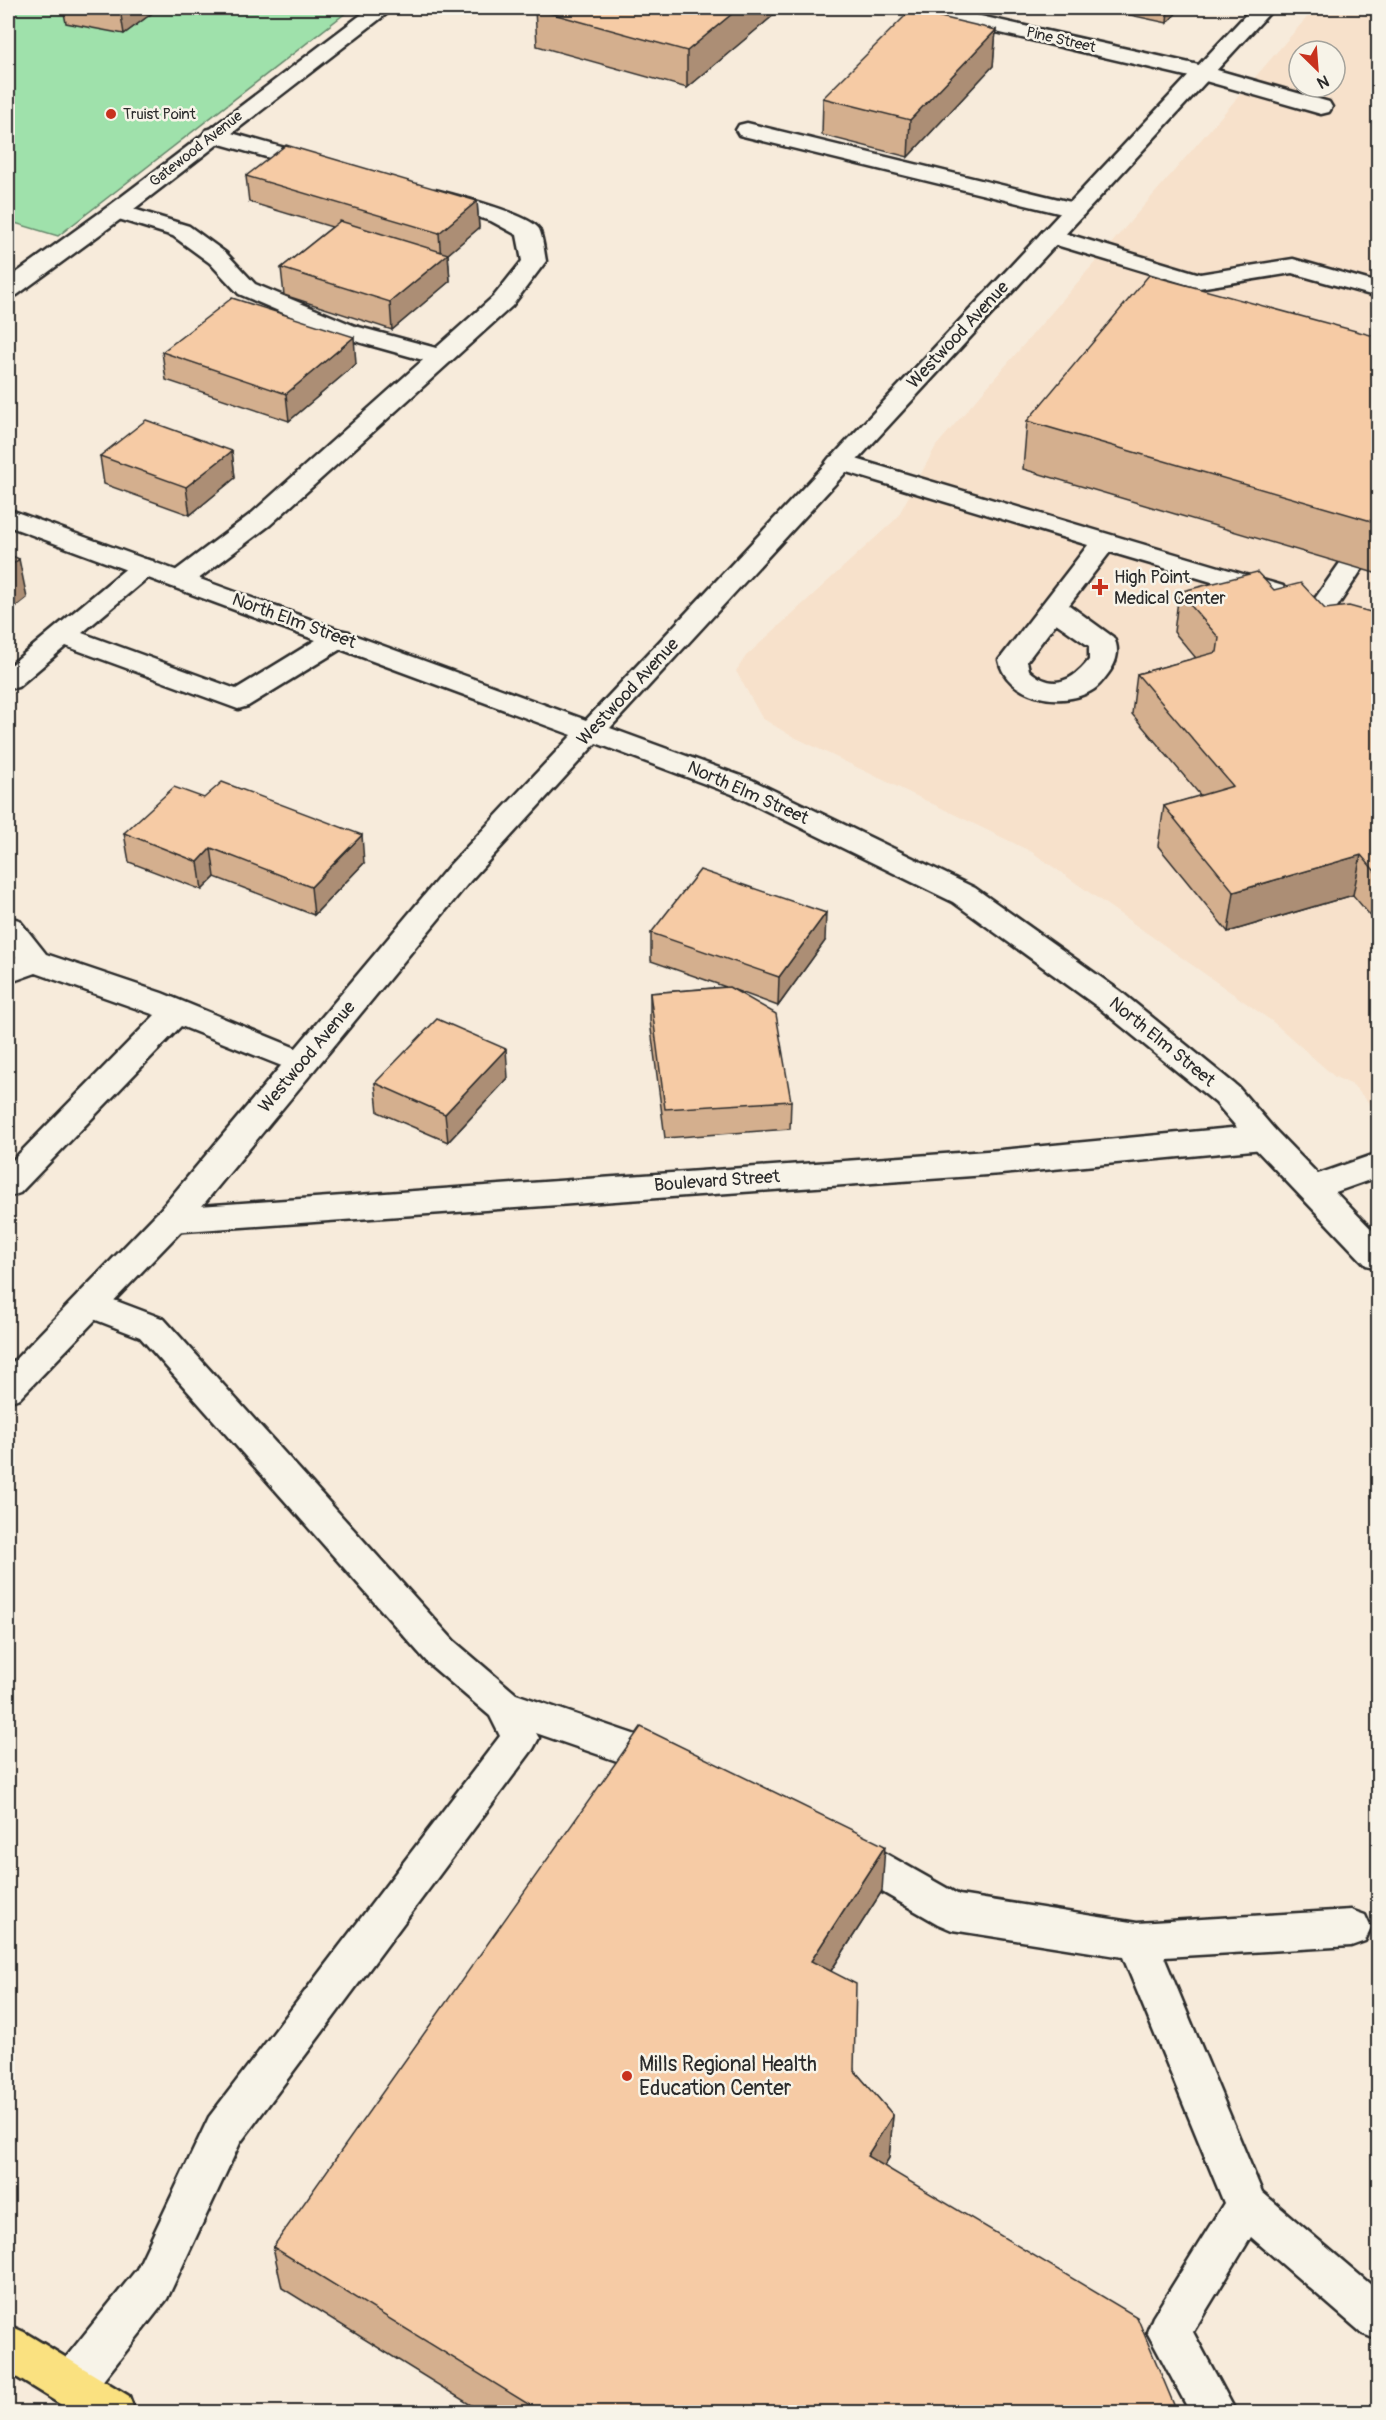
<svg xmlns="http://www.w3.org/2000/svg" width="1386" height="2420" font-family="Pangolin,sans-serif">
<rect width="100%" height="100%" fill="#f7ebdb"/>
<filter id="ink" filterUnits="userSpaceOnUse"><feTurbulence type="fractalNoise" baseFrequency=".0167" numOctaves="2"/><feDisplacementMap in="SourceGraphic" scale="12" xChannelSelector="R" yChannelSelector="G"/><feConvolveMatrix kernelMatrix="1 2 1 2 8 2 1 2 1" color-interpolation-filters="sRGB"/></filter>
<g filter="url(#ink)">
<path fill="#f7e1cb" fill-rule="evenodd" d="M 1315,8 L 1378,8 L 1378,1113 L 1353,1085 L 1335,1077 L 1273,1022 L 1032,852 L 788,734 L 762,718 L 736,671 L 746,656 L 897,518 L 936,446 ZM 1299,51 L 1335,51 L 1335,87 L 1299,87 Z"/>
<path fill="#9fe1ab" stroke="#65866b" stroke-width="1.5" d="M 8,8 L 352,8 L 58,236 L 8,221 Z"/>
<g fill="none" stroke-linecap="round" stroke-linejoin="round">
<g stroke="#2b2b2b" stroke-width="5">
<path id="lane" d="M 1203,66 L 1329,102 L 1332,107 L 1329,112 L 1321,114 L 1195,78 L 1192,73 L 1195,68 Z
M 747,123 L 1083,205 L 1087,210 L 1083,215 L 1075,217 L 739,135 L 736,130 L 739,125 Z
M 214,128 L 327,160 L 330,165 L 327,170 L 319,172 L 206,140 L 203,135 L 206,130 Z
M 435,190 C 454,195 530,214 539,229 C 543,238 544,251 546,261 L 512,306 L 270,525 L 189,586 L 180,588 L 171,586 L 167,580 L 171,574 L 252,513 L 423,360 L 337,336 L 239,294 L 210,263 L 173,236 L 109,216 L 105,211 L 109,206 L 117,204 L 189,226 L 226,253 L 255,284 L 355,326 L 436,348 L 494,296 L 522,261 L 517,235 L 491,221 L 427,202 L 423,197 L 427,192 Z
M 1051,229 L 1200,274 L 1293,259 L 1378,283 L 1378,297 L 1292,273 L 1199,288 L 1043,241 L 1039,236 L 1043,231 Z
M 839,454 L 1283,586 L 1286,592 L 1283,598 L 1273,600 L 1110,552 L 1069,605 L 1113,637 C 1120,648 1117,661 1110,671 C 1105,678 1099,687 1091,691 C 1060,709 1006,697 999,660 L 1088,545 L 830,467 L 826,462 L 830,457 ZM 1056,623 L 1089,646 L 1089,660 C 1072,682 1052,691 1029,670 L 1027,661 Z
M 1351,558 L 1360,560 L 1364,566 L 1335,610 L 1331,616 L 1321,618 L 1311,616 L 1307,610 L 1342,560 Z
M 144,559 L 153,561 L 157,567 L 153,573 L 82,633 L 236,689 L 329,632 L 339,630 L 349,632 L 353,638 L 349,644 L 248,706 L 238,709 L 66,646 L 18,687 L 8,689 L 8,667 L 135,561 Z
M 8,917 L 19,920 L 46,954 L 162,993 L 313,1055 L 318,1063 L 313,1071 L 302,1074 L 181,1026 L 20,1193 L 8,1197 L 8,1165 L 155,1015 L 36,973 L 8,983 L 8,961 L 16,957 L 8,947 Z
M 1378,1153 L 1378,1177 L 1313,1200 L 1301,1196 L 1297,1188 L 1301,1180 Z
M 90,1291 L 164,1319 L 454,1641 L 516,1694 L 683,1751 L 688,1763 L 683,1775 L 669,1779 L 536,1733 L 539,1738 L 533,1749 L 240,2143 L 167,2299 L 87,2401 L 71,2408 L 55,2401 L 49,2386 L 55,2371 L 137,2269 L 209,2117 L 500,1736 L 490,1716 L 428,1663 L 140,1337 L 78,1313 L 73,1304 L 78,1295 Z
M 844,1833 L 858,1838 L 959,1895 L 1137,1923 L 1351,1910 L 1365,1915 L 1371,1928 L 1365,1941 L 1351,1946 L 1164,1957 L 1262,2192 L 1378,2291 L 1378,2340 L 1363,2334 L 1251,2237 L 1193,2332 L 1236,2412 L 1190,2412 L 1147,2332 L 1153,2317 L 1224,2203 L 1123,1957 L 952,1930 L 938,1924 L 830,1862 L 824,1850 L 830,1838 Z"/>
</g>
<g stroke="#2b2b2b" stroke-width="5">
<path id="street" d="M 370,8 L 394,8 L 125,216 L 17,295 L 8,297 L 8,279 L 109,206 Z
M 908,8 L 945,8 L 1203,66 L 1211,68 L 1214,73 L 1211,78 L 1203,80 L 919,14 L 911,13 Z
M 1263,1125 L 1274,1129 L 1279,1137 L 1274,1145 L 1263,1149 L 1001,1174 L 171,1232 L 159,1229 L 154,1220 L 159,1211 L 171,1208 L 1001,1150 Z"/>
</g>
<g stroke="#2b2b2b" stroke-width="5">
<path id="secondary" d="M 1252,8 L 1274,8 L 610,728 L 752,780 L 975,888 L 1120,991 L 1238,1087 L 1274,1129 L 1378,1236 L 1378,1268 L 1366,1265 L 1252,1145 L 1216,1103 L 1098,1007 L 953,902 L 732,794 L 596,743 L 470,881 L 183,1229 L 20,1398 L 8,1402 L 8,1367 L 159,1211 L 448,867 L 572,735 L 8,526 L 8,509 L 586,720 Z"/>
</g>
<g stroke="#2b2b2b" stroke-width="5">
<path id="primary" d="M 8,2325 L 24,2332 L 129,2396 L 135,2412 L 73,2412 L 8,2372 Z"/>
</g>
<path stroke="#2b2b2b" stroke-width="3" stroke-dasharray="4.5 3" stroke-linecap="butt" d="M 205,8 L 210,8"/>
<use href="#lane" fill="#f7f3e8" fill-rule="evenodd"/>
<use href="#street" fill="#f7f3e8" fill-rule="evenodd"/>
<use href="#secondary" fill="#f7f3e8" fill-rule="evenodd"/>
<use href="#primary" fill="#fae180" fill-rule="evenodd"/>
</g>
<path fill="#d4af8e" stroke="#2b2b2b" stroke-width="1.5" d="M 63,8 L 159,8 L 124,34 L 66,23 Z
M 1098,8 L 1181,8 L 1167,23 Z
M 535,9 L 775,14 L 687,88 L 537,46 Z
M 996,30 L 993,66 L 908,157 L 822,135 L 823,98 Z
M 1378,139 L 1378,165 L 1374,164 Z
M 246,176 L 477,201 L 479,228 L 448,254 L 450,281 L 392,330 L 284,295 L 281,268 L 332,227 L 249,202 Z
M 1378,337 L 1378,574 L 1023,469 L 1027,421 Z
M 162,352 L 356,364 L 289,421 L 166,380 Z
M 232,451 L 235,478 L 190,515 L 104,484 L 100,456 Z
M 1274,590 L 1325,609 L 1378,614 L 1378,925 L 1353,895 L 1228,932 L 1158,846 L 1164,806 L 1201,796 L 1132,714 L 1137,674 L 1196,658 L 1174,632 L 1179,592 Z
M 124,833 L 364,863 L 314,915 L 215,877 L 202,890 L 129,862 Z
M 651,933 L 825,941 L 778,1006 L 735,990 L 791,1101 L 790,1129 L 665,1138 L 650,1021 L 650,993 L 726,987 L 651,961 Z
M 508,1078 L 448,1142 L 378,1112 L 375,1083 Z
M 882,1891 L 831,1971 L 854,2070 L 893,2115 L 889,2158 L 884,2166 L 1177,2412 L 482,2412 L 282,2288 L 273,2247 Z"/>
<path fill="#ac8e74" stroke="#2b2b2b" stroke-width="1.5" d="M 122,8 L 159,8 L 124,34 L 120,9 Z
M 739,8 L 775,8 L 775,14 L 687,88 L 687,51 Z
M 1168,8 L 1181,8 L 1167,23 Z
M 996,30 L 993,66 L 908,157 L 910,120 Z
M 477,201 L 479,228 L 448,254 L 450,281 L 392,330 L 390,302 L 441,260 L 439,233 Z
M 354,337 L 356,364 L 289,421 L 286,394 Z
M 232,451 L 235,478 L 190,515 L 186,487 Z
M 19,559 L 27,598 L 8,613 L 8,568 Z
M 362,835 L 364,863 L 314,915 L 311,887 Z
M 211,848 L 215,877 L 202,890 L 198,862 Z
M 1361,855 L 1353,895 L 1228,932 L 1234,892 Z
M 826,913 L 825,941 L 778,1006 L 779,977 Z
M 506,1049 L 508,1078 L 448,1142 L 445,1114 Z
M 885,1846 L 882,1891 L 809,2005 L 811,1961 Z
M 893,2115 L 889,2158 L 863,2198 L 867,2156 Z"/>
<path fill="#f6cba5" stroke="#2b2b2b" stroke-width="1.5" d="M 537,8 L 739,8 L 687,51 L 535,9 Z
M 911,10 L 996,30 L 910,120 L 823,98 Z
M 286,145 L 477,201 L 439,233 L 246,176 Z
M 340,221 L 448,254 L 390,302 L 281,268 Z
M 1149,275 L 1378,337 L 1378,523 L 1027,421 Z
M 232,298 L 354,337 L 286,394 L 162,352 Z
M 146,420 L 232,451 L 186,487 L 100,456 Z
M 8,554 L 19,559 L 8,568 Z
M 1257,572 L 1274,590 L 1301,583 L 1325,609 L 1349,606 L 1378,614 L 1378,875 L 1361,855 L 1234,892 L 1164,806 L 1233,786 L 1137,674 L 1217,652 L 1219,638 L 1179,592 Z
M 222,782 L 362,835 L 311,887 L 211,848 L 198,862 L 124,833 L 174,787 L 204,798 Z
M 700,870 L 826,913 L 779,977 L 651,933 Z
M 729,987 L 776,1014 L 791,1101 L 665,1109 L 650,993 Z
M 437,1019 L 506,1049 L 445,1114 L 375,1083 Z
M 641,1727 L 885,1846 L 811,1961 L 856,1984 L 854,2070 L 893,2115 L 867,2156 L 1137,2317 L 1177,2412 L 541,2412 L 273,2247 Z"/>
</g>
<g fill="#c8321e" stroke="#f7f3e8" stroke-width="2">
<circle cx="111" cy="114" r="6"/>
<path d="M1097 578h6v6h6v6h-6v6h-6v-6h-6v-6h6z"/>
<circle cx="627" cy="2076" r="6"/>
</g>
<g text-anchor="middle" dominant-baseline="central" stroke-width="5" stroke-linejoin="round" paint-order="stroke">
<g font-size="15" fill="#2b2b2b" stroke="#f7f3e8">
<text transform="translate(1061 40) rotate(13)">Pine Street</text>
<text transform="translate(196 149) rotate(-38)">Gatewood Avenue</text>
</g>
<g font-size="15" fill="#2b2b2b" stroke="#f7f3e8" text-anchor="start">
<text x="123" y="114">Truist Point</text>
</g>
<g font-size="18" fill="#2b2b2b" stroke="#f7f3e8">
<text transform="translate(958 335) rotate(-47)">Westwood Avenue</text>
<text transform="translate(294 621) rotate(20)">North Elm Street</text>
<text transform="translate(628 692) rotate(-47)">Westwood Avenue</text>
<text transform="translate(748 793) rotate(24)">North Elm Street</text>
<text transform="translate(1162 1042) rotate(39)">North Elm Street</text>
<text transform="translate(307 1057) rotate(-50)">Westwood Avenue</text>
<text transform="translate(717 1181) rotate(-4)">Boulevard Street</text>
</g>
<g font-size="18" fill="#2b2b2b" stroke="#f7f3e8" text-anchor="start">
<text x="1114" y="577">High Point<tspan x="1114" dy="21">Medical Center</tspan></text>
</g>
<g font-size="21" fill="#2b2b2b" stroke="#f7f3e8" text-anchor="start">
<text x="639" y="2064">Mills Regional Health<tspan x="639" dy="24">Education Center</tspan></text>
</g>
</g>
<rect width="1386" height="2420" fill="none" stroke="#f7f3e8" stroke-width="30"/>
<rect x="15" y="15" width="1356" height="2390" fill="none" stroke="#2b2b2b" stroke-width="2" filter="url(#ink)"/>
<g transform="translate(1317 69) rotate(155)"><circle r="28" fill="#f7f3e8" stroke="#a5a39c" stroke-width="1.5"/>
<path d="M0-4.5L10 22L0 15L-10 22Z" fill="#c8321e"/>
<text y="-9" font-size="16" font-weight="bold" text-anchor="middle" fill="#2b2b2b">N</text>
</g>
</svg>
